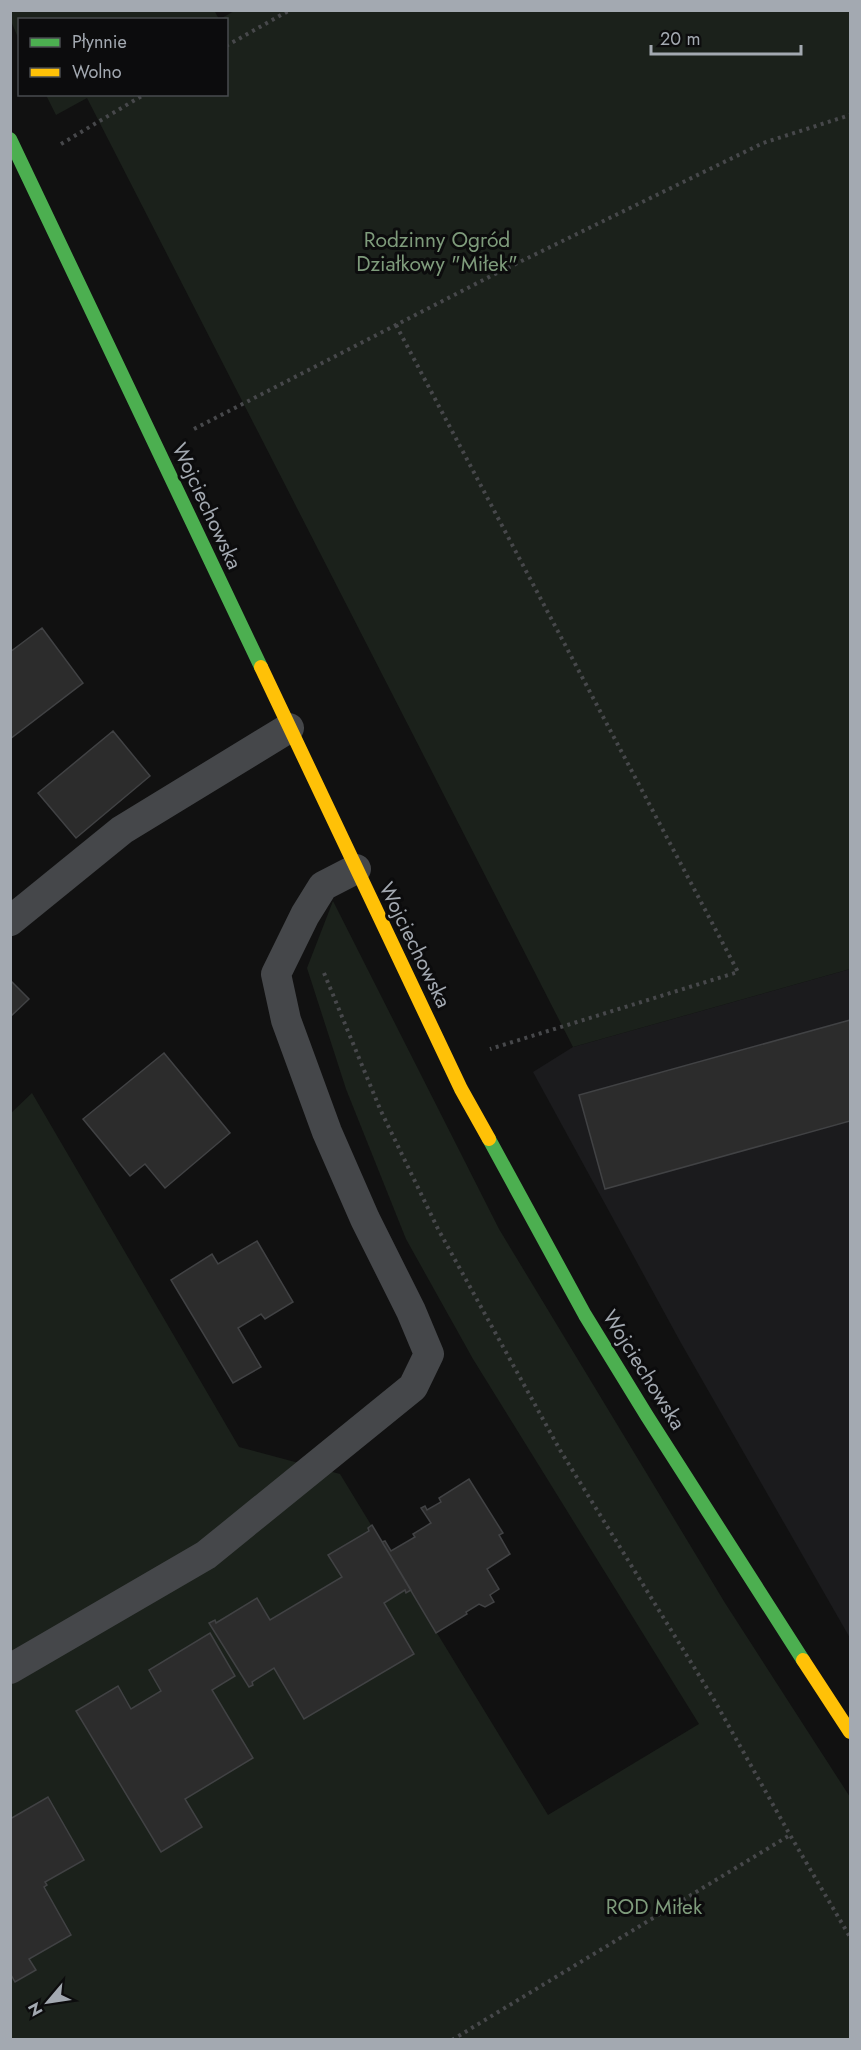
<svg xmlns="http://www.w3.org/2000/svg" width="861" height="2050" font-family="Jost,sans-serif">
<rect width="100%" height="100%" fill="#111"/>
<path fill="#1b1b1d" d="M 850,969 L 850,1638 L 681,1343 L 533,1072 L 573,1047 Z"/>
<path fill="#1b211b" d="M 11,10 L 214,10 L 219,19 L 20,20 L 19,40 L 11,21 Z
M 236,10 L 850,11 L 850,969 L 573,1047 L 87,98 L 56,115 L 46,95 L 226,94 L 226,20 L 220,19 Z
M 333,901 L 499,1229 L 725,1603 L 850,1797 L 850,2039 L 11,2040 L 10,1114 L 32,1093 L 239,1447 L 340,1474 L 548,1815 L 699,1724 L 473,1359 L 406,1239 L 346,1089 L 307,968 Z"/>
<path fill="#2c2c2c" stroke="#414244" stroke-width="1.5" d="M 42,628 L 83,683 L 10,739 L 10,652 Z
M 113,731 L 150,776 L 76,838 L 38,793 Z
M 10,980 L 29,999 L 10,1017 Z
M 850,1020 L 850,1121 L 605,1189 L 579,1095 Z
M 164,1053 L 230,1133 L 165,1188 L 145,1164 L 130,1176 L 83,1119 Z
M 257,1241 L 293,1302 L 265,1319 L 261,1314 L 238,1328 L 261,1367 L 233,1383 L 171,1280 L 212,1254 L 218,1264 Z
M 469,1479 L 503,1533 L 499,1535 L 510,1554 L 487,1569 L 499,1589 L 490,1595 L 494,1602 L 485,1607 L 479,1604 L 466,1612 L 467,1614 L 436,1633 L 382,1542 L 385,1541 L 391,1551 L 415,1537 L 413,1534 L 431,1523 L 421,1508 L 425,1506 L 427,1510 L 441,1502 L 439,1498 Z
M 372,1525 L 411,1590 L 406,1593 L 405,1590 L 384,1603 L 414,1654 L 304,1719 L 274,1668 L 252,1682 L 253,1685 L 249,1687 L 209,1623 L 215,1620 L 216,1623 L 257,1598 L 270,1620 L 342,1577 L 328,1555 L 369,1531 L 368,1528 Z
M 210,1633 L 235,1676 L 212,1690 L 253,1758 L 185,1799 L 202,1827 L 161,1852 L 76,1711 L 118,1686 L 131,1709 L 161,1691 L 149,1670 Z
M 48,1797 L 84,1860 L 45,1882 L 47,1885 L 44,1887 L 71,1935 L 29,1959 L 36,1970 L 15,1982 L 10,1973 L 10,1819 Z"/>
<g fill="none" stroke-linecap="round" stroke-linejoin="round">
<path stroke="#47484b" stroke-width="4" stroke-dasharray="3 4.5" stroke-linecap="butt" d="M 226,46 L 290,10
M 61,144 L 145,94
M 396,325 L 738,972 L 490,1049
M 194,429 L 493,275 L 763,143 L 850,115
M 324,973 L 380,1109 L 438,1229 L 560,1450 L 713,1698 L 790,1835 L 850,1937
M 452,2040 L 790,1835"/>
<path stroke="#45474a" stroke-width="30" d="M 10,921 L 122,830 L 289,728
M 10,1669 L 206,1555 L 413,1387 L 429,1354 L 411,1311 L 365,1219 L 327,1132 L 286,1020 L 276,974 L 305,915 L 323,886 L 356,869"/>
<path stroke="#4caf50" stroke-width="14" d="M 10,139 L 261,667
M 489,1139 L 585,1315 L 647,1416 L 803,1660"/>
<path stroke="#ffc107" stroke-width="14" d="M 261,667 L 461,1089 L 489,1139
M 803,1660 L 850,1732"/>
</g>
<g text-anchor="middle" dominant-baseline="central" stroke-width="6" stroke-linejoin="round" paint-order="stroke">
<g font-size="21" fill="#7e9b7b" stroke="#0c0c0d">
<text x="437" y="240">Rodzinny Ogród<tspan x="437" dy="24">Działkowy "Miłek"</tspan></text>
<text x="654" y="1907">ROD Miłek</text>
</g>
<g font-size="21" fill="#a3a9b1" stroke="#0c0c0d">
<text transform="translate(207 506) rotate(65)">Wojciechowska</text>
<text transform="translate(415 945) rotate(64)">Wojciechowska</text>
<text transform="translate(644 1370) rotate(58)">Wojciechowska</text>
</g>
</g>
<rect width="861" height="2050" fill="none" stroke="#a3a9b1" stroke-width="24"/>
<rect x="18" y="18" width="210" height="78" fill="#0c0c0d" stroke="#484b4f" stroke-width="1.5"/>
<rect x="30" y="38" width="30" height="9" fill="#4caf50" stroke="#484b4f" stroke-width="1.5"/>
<text x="72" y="48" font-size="18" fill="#a3a9b1">Płynnie</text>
<rect x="30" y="68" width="30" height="9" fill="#ffc107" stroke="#484b4f" stroke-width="1.5"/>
<text x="72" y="78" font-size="18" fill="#a3a9b1">Wolno</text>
<g transform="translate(48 2002) rotate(241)" stroke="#0c0c0d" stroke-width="4.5" paint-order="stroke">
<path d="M0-4.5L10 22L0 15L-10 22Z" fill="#a3a9b1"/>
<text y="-9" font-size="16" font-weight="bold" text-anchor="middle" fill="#a3a9b1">N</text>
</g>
<path d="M651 45v9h150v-9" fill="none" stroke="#a3a9b1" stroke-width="3"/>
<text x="660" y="45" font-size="18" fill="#a3a9b1" stroke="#0c0c0d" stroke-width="4.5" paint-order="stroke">20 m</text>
</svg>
